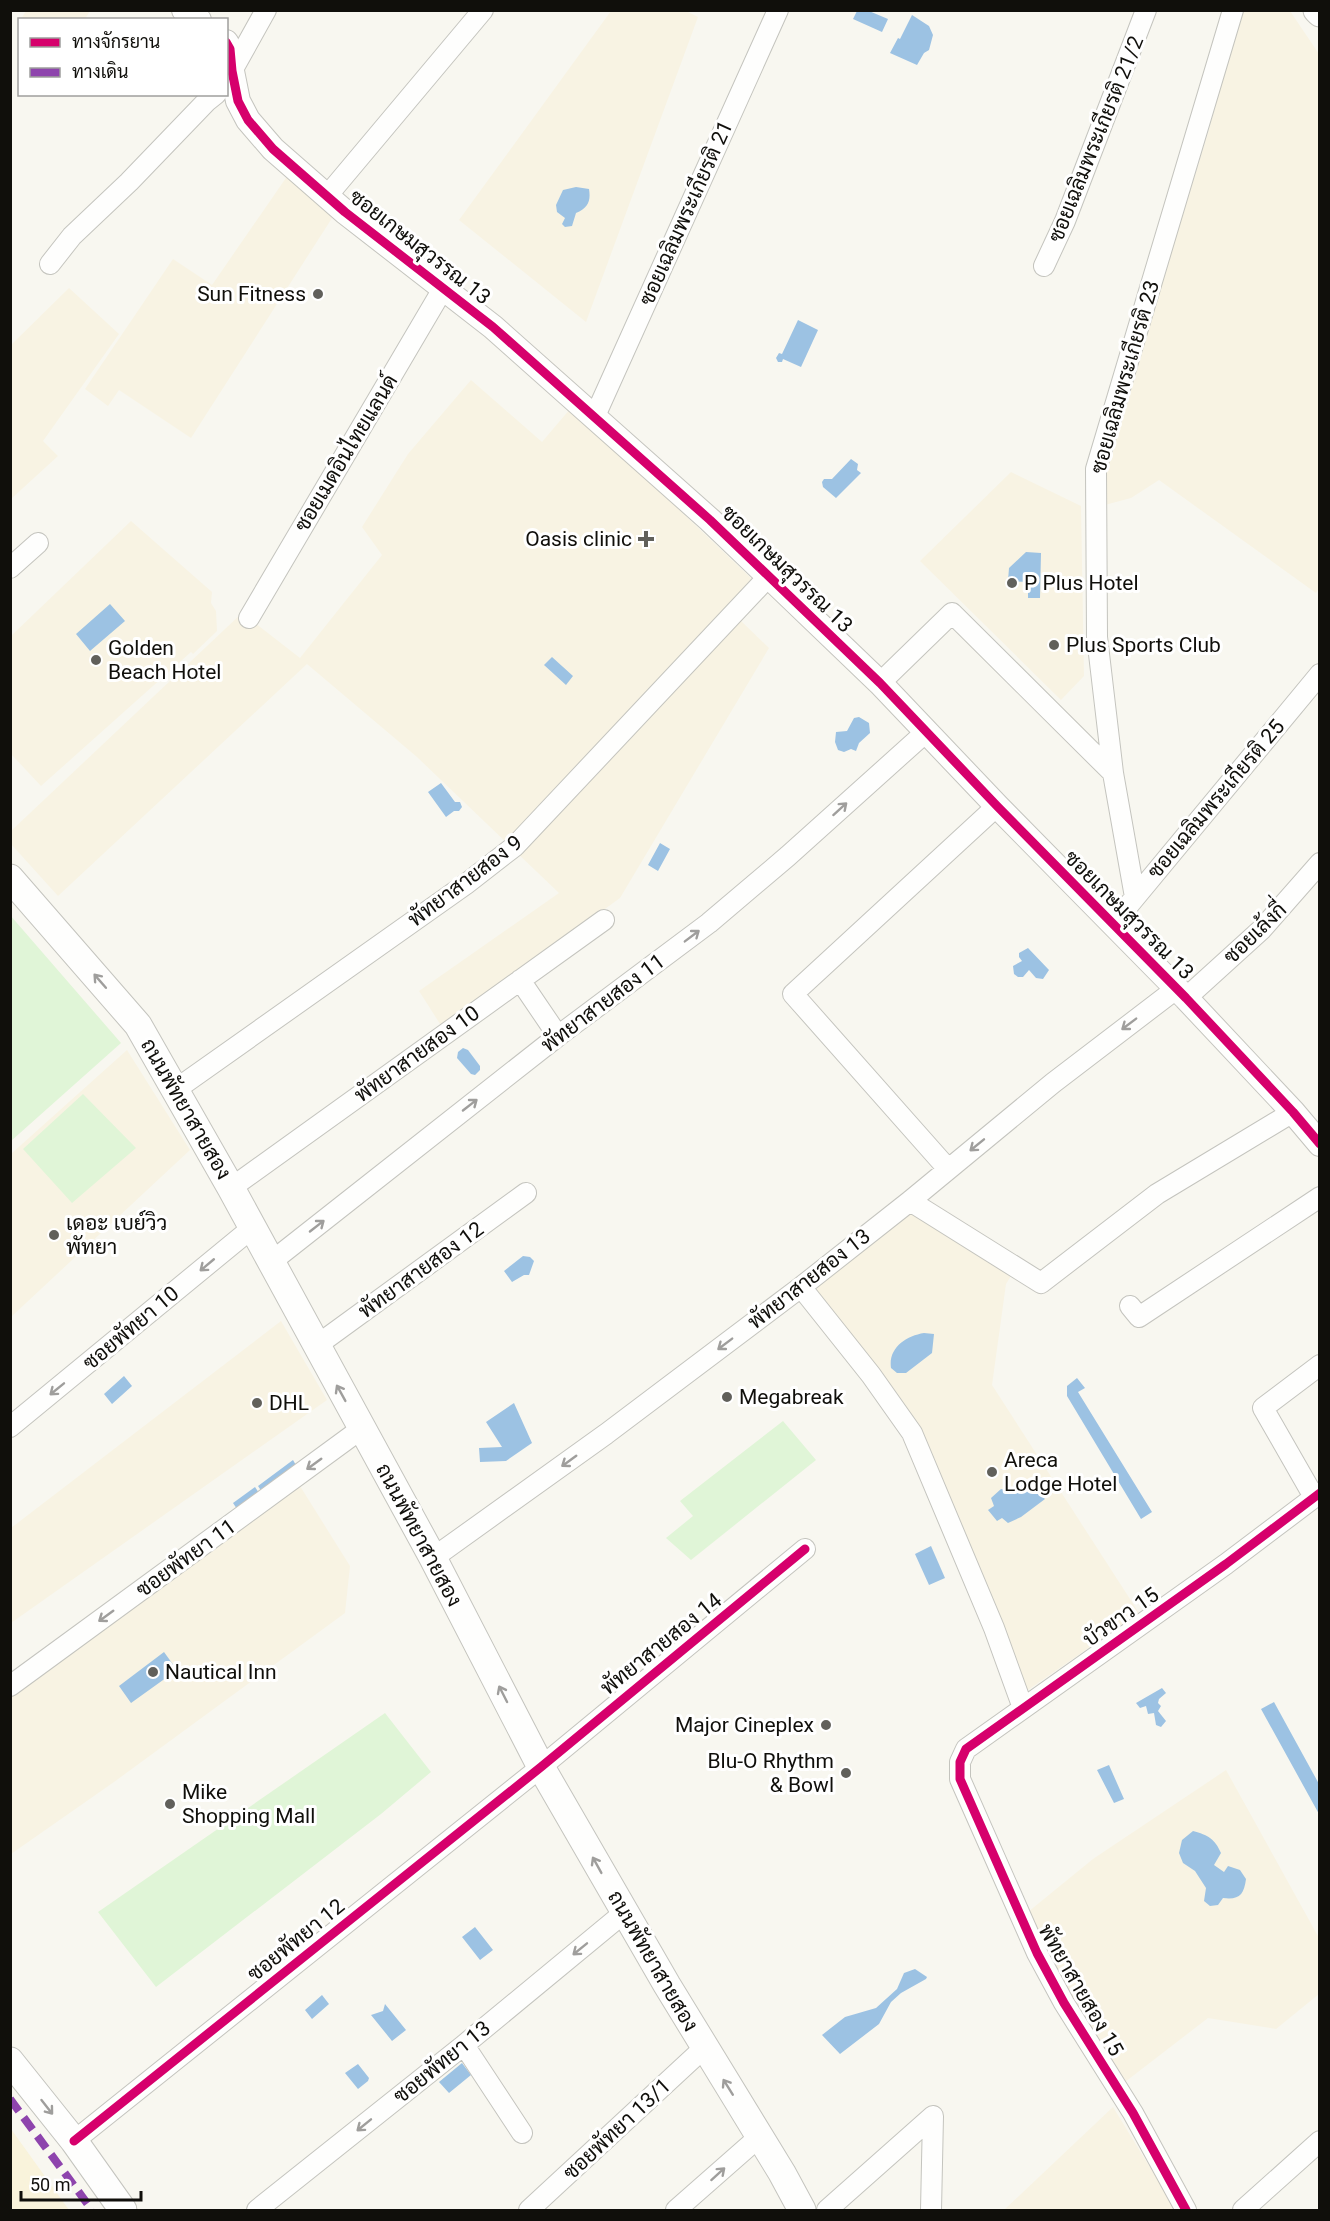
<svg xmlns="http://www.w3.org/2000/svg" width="1330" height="2221" font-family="Roboto,Sarabun,sans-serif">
<rect width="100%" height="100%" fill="#f8f7f0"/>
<path fill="#f8f3e3" d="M 26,11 L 26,10 L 90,11 L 85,19 L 21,19 Z
M 611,11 L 686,11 L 698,17 L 586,322 L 459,220 Z
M 1242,11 L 1290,11 L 1319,54 L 1319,588 L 1316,593 L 1159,480 L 1131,498 L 1101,506 L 1107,469 L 1116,432 L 1208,133 Z
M 288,175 L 334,215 L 191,438 L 119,390 L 108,406 L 85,389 L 173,259 L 212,285 Z
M 69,288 L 119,334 L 43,441 L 58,456 L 11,499 L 11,345 Z
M 471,380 L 542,442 L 570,409 L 592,427 L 753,580 L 740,620 L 769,648 L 620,898 L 442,1027 L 419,991 L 559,893 L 417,757 L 307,664 L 58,896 L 11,844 L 11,831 L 242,613 L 300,658 L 382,555 L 362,527 L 408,454 Z
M 1011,472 L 1081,506 L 1084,676 L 1061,700 L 920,561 Z
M 131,521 L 212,592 L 211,603 L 216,611 L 217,631 L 193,654 L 191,652 L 41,786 L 11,754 L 11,636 Z
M 127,1050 L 190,1150 L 11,1317 L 11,1154 Z
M 912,1208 L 1014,1271 L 1006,1284 L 992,1385 L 1139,1613 L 1025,1692 L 918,1427 L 812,1290 Z
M 281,1321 L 327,1400 L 11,1623 L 11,1528 Z
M 300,1486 L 350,1566 L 345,1613 L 114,1782 L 11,1854 L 10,1694 Z
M 1226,1770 L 1319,1938 L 1319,1994 L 1276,2029 L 1208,2018 L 1125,2082 L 1071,1998 L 1028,1912 L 1093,1859 Z
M 1113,2107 L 1176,2210 L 1004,2210 Z"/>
<path fill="#e0f5d7" d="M 10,915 L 121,1043 L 11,1141 L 10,1141 Z
M 83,1094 L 136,1148 L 72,1203 L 23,1149 Z
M 783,1421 L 816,1460 L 691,1560 L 666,1538 L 693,1516 L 680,1501 Z
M 385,1713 L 431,1772 L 381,1814 L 156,1987 L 98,1912 Z"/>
<path fill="#f9f3db" d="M 11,2129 L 69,2210 L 11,2210 Z"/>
<path fill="#9cc2e3" d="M 857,11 L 869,11 L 888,19 L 882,32 L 853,19 Z
M 912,15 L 929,26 L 933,35 L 929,50 L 924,53 L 917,65 L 890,53 L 898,38 L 900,39 Z
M 576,187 L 589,189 C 591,201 588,208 576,213 L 572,226 L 565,227 L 562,224 L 565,218 L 557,212 L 556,205 L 563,190 Z
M 798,320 L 818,330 L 801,367 L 783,359 L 782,362 L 778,362 L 776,358 L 779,353 L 782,354 Z
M 851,459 L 858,464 L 857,470 L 861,473 L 836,498 L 823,487 L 822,482 L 824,479 L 832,479 Z
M 1026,552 L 1041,553 L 1040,598 L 1028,598 L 1028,582 L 1008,581 L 1009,568 Z
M 110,604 L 125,621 L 90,651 L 76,634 Z
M 552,657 L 573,676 L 566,685 L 544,665 Z
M 859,717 L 869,723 L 870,733 L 859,743 L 856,751 L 851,749 L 844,752 L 838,750 L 835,742 L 836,732 L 847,731 L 854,718 Z
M 441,783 L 455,802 L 460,802 L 462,807 L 459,811 L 454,811 L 446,817 L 428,792 Z
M 660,843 L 670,849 L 658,871 L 648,865 Z
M 1028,948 L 1049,970 L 1043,979 L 1036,978 L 1029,970 L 1023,977 L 1018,977 L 1014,974 L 1013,966 L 1022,961 L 1019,957 L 1019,953 Z
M 463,1048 L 468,1050 L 480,1066 L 480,1070 L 475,1075 L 471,1074 L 457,1058 L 458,1052 Z
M 523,1256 L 530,1257 L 534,1261 L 529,1275 L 524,1275 L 512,1282 L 504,1271 Z
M 924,1333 L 934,1334 L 932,1353 L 906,1373 L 897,1373 L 891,1368 C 888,1348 906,1336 924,1333 Z
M 124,1376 L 132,1386 L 112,1404 L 104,1394 Z
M 1077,1378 L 1085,1388 L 1078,1392 L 1152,1512 L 1141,1519 L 1067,1396 L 1067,1386 Z
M 514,1403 L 532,1443 L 506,1461 L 480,1462 L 479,1448 L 502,1447 L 486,1422 Z
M 293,1460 L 297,1467 L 262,1492 L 258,1486 Z
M 1024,1479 L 1045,1499 L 1021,1517 L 1008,1523 L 1002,1518 L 997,1521 L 988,1510 L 994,1506 L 991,1498 L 1001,1489 L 1015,1492 L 1013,1486 Z
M 255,1487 L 259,1493 L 237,1509 L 233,1503 Z
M 931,1546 L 945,1578 L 929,1585 L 915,1554 Z
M 164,1652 L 177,1670 L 131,1703 L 119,1686 Z
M 1162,1688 L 1166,1693 L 1159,1699 L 1158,1703 L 1161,1706 L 1158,1711 L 1166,1721 L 1161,1727 L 1156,1725 L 1154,1713 L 1148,1714 L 1146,1706 L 1140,1708 L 1136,1703 Z
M 1274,1702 L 1319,1784 L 1319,1814 L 1261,1709 Z
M 1109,1765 L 1124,1799 L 1114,1803 L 1097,1770 Z
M 1193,1831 C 1208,1835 1215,1839 1221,1853 L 1214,1865 L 1224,1872 L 1228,1866 L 1240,1870 L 1246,1879 C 1244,1895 1239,1900 1223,1898 L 1218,1905 L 1210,1906 L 1204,1901 L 1206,1888 L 1195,1871 L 1183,1863 L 1179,1853 L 1182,1840 Z
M 475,1927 L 493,1950 L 480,1960 L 462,1937 Z
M 915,1969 L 927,1977 L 926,1979 L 901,1993 L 891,2002 L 879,2024 L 840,2054 L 822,2035 L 845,2017 L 876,2008 L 897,1989 L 904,1973 Z
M 322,1995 L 329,2004 L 312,2019 L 305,2010 Z
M 385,2004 L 406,2030 L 392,2041 L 371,2015 L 383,2011 Z
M 462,2063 L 471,2075 L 449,2093 L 439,2082 Z
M 358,2064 L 369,2078 L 368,2081 L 358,2089 L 345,2073 Z"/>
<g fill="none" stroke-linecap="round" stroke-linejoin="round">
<g stroke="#c4c4be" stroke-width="22">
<path id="minor" d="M 232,71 L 266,10
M 327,196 L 483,10
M 50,264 L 72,236 L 129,182 L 206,102 L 216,94
M 1044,266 L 1065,221 L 1146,10
M 595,416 L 778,10
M 10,568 L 38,543
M 249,618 L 444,287
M 880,683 L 952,613 L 1113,773
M 1135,897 L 1113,773 L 1097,637 L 1096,469 L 1233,10
M 1113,924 L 1320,674
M 520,980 L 558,1036
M 1186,998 L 1262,929 L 1320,863
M 175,1090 L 466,884 L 515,846 L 768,577
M 948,1169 L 793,994 L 997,806
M 231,1188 L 604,920
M 910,1201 L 1041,1283 L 1157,1194 L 1293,1112
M 271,1262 L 558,1036 L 709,923 L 788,856 L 926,732
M 801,1287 L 871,1375 L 912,1433 L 994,1628 L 1023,1708
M 1130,1306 L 1139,1317 L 1320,1197
M 316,1346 L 526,1193
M 10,1427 L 252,1228
M 1314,1497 L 1263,1408 L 1320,1365
M 433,1558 L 606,1434 L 801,1287 L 910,1201 L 1053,1083 L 1176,989
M 10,1686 L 361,1429
M 464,2045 L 522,2133
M 74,2141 L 541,1767 L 805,1549
M 257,2210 L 464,2045 L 625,1912
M 529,2210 L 704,2048
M 676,2210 L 759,2137
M 827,2210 L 933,2116 L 931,2210
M 1186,2210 L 1133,2113 L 1064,2003 L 1037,1953 L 960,1779 L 960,1762 L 966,1749 L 1226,1564 L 1320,1493
M 1243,2210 L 1320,2141"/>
</g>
<g stroke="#c4c4be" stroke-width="26">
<path id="tertiary" d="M 184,10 L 199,20
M 226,42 L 230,49 L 232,71 L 238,101 L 248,120 L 273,149 L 345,212 L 493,327 L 710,520 L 880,683 L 997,806 L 1186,998 L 1293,1112 L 1320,1144"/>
</g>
<g stroke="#c4c4be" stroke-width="29">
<path id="secondary" d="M 1317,10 L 1320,13
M 10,878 L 138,1025 L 231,1188 L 433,1558 L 541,1767 L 667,1985 L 782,2173 L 802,2210
M 10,2061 L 74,2141 L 123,2210"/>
</g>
<use href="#minor" stroke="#fefefd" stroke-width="20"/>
<use href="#tertiary" stroke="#fefefd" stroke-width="24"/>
<use href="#secondary" stroke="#fefefd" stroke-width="27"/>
<path stroke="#8e44ad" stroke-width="8" stroke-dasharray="15 8" stroke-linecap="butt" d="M 10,2099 L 92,2210"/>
<g stroke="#fff" stroke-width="13">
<path id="cycleway" d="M 226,42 L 230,49 L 232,71 L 238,101 L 248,120 L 273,149 L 345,212 L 493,327 L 710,520 L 880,683 L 997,806 L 1186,998 L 1293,1112 L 1320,1144
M 74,2141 L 541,1767 L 805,1549
M 1186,2210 L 1133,2113 L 1064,2003 L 1037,1953 L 960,1779 L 960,1762 L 966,1749 L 1226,1564 L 1320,1493"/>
</g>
<use href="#cycleway" stroke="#d6006c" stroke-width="9"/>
</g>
<defs><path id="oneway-shaft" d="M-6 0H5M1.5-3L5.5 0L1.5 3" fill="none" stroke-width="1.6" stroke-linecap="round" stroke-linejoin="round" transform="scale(1.5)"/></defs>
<g stroke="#9f9e9c">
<use href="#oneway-shaft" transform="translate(840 809) rotate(-42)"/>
<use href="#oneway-shaft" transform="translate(692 936) rotate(-37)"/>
<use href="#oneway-shaft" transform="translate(100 981) rotate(-131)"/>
<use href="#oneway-shaft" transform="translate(1129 1024) rotate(143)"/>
<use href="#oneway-shaft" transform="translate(470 1105) rotate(-38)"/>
<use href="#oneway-shaft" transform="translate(977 1145) rotate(141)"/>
<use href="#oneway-shaft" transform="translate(317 1226) rotate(-38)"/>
<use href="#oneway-shaft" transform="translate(207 1265) rotate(140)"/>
<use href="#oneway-shaft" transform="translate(725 1344) rotate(143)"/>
<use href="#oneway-shaft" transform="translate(57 1389) rotate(141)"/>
<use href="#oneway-shaft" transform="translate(341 1393) rotate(-119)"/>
<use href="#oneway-shaft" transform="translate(569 1461) rotate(144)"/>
<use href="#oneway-shaft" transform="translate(314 1464) rotate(144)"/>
<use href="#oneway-shaft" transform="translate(106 1616) rotate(144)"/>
<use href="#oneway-shaft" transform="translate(503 1694) rotate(-117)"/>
<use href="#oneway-shaft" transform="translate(597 1865) rotate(-119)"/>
<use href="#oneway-shaft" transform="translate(580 1949) rotate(141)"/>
<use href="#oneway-shaft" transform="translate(728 2087) rotate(-122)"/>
<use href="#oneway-shaft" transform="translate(47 2107) rotate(52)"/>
<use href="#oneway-shaft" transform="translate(364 2125) rotate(141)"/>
<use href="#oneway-shaft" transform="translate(718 2174) rotate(-42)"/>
</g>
<g fill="#61605b" stroke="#fff" stroke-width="2">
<circle cx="318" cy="294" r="6"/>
<path d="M643 530h6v6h6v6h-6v6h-6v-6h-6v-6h6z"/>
<circle cx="1012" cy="583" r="6"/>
<circle cx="1054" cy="645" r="6"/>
<circle cx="96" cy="660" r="6"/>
<circle cx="54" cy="1235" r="6"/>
<circle cx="727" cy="1397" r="6"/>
<circle cx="257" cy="1403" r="6"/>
<circle cx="992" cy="1472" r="6"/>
<circle cx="153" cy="1672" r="6"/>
<circle cx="826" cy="1725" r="6"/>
<circle cx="846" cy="1773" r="6"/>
<circle cx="170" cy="1804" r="6"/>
</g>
<g text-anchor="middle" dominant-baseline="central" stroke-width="6" stroke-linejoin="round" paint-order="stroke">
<g font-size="21" fill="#100f0b" stroke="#fff">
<text transform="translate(1096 139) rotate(-68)">ซอยเฉลิมพระเกียรติ 21/2</text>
<text transform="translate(686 213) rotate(-66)">ซอยเฉลิมพระเกียรติ 21</text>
<text transform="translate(420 247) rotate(38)">ซอยเกษมสุวรรณ 13</text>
<text transform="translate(1125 377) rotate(-74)">ซอยเฉลิมพระเกียรติ 23</text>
<text transform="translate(346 453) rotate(-59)">ซอยเมดอินไทยแลนด์</text>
<text transform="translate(787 569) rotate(44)">ซอยเกษมสุวรรณ 13</text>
<text transform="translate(1216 799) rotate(-50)">ซอยเฉลิมพระเกียรติ 25</text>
<text transform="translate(465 881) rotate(-37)">พัทยาสายสอง 9</text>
<text transform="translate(1129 915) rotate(45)">ซอยเกษมสุวรรณ 13</text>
<text transform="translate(1255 933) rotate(-44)">ซอยเล้งกี่</text>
<text transform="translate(603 1003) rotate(-37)">พัทยาสายสอง 11</text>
<text transform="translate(417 1054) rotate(-36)">พัทยาสายสอง 10</text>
<text transform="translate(186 1109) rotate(60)">ถนนพัทยาสายสอง</text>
<text transform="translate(421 1270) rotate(-36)">พัทยาสายสอง 12</text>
<text transform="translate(809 1279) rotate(-38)">พัทยาสายสอง 13</text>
<text transform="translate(131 1328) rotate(-40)">ซอยพัทยา 10</text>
<text transform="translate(419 1535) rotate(62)">ถนนพัทยาสายสอง</text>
<text transform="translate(186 1558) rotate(-36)">ซอยพัทยา 11</text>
<text transform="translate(1121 1617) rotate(-35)">บัวขาว 15</text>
<text transform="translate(661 1644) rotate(-39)">พัทยาสายสอง 14</text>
<text transform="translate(296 1940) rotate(-39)">ซอยพัทยา 12</text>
<text transform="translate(653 1961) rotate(60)">ถนนพัทยาสายสอง</text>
<text transform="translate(1081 1990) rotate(60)">พัทยาสายสอง 15</text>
<text transform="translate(442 2062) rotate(-39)">ซอยพัทยา 13</text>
<text transform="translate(617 2129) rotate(-43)">ซอยพัทยา 13/1</text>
</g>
<g font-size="21" fill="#100f0b" stroke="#fff" text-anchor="start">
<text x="306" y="294" text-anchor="end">Sun Fitness</text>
<text x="632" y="539" text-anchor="end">Oasis clinic</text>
<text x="1024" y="583">P Plus Hotel</text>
<text x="1066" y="645">Plus Sports Club</text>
<text x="108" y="648">Golden<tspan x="108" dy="24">Beach Hotel</tspan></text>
<text x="66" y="1223">เดอะ เบย์วิว<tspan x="66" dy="24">พัทยา</tspan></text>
<text x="739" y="1397">Megabreak</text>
<text x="269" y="1403">DHL</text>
<text x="1004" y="1460">Areca<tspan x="1004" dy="24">Lodge Hotel</tspan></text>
<text x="165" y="1672">Nautical Inn</text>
<text x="814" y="1725" text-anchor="end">Major Cineplex</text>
<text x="834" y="1761" text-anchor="end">Blu-O Rhythm<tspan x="834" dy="24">&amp; Bowl</tspan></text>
<text x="182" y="1792">Mike<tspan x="182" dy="24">Shopping Mall</tspan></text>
</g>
</g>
<rect width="1330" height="2221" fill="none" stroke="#100f0b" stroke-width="24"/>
<rect x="18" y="18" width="210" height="78" fill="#ffffff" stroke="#9f9f9d" stroke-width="1.5"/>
<rect x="30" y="38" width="30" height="9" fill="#d6006c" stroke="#9f9f9d" stroke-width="1.5"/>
<text x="72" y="48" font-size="18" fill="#100f0b">ทางจักรยาน</text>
<rect x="30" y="68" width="30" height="9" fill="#8e44ad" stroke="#9f9f9d" stroke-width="1.5"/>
<text x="72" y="78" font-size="18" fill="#100f0b">ทางเดิน</text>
<path d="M21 2191v9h120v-9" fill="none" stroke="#100f0b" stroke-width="3"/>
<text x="30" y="2191" font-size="18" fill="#100f0b" stroke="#ffffff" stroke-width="4.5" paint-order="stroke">50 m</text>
</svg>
